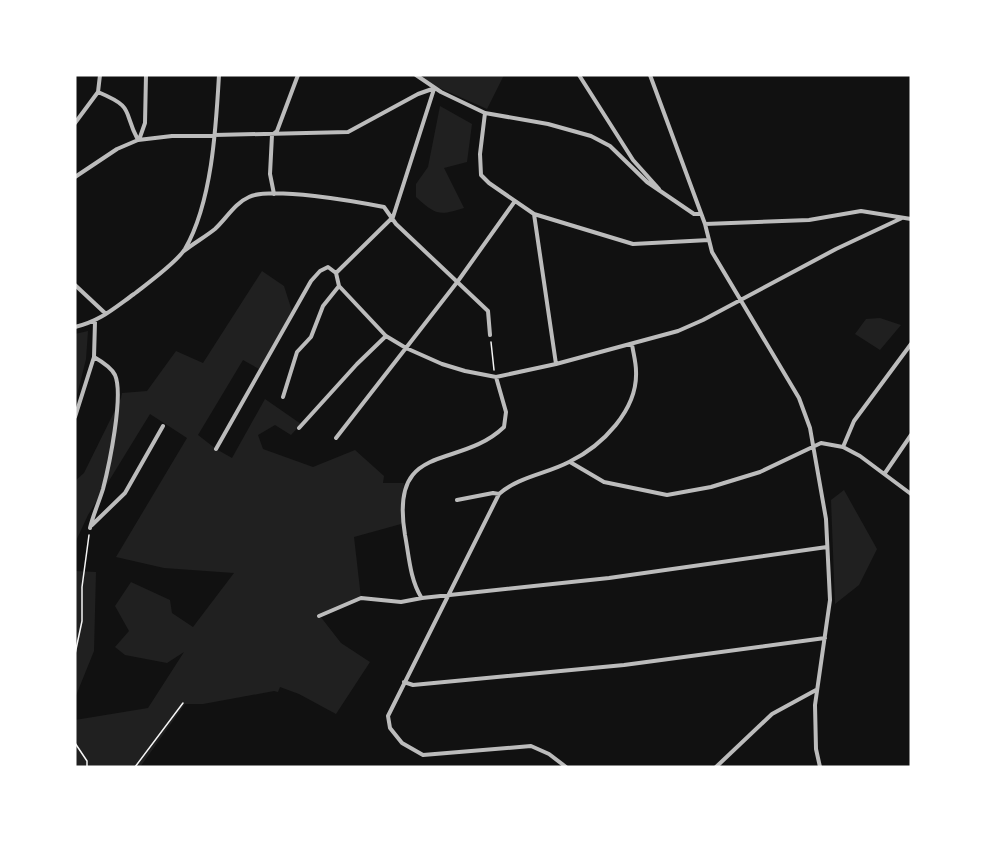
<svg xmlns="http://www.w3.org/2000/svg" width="986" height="842" font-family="'Fira Sans Condensed',sans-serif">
<rect width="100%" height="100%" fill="#111"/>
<path fill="#202020" d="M 420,75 L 504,75 L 487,109 L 435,86 Z
M 440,106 L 472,124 L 467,162 L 444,168 L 464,208 C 439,216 436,215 416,197 L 416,184 L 428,167 Z
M 262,271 L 284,286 L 292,311 L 259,369 L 243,360 L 198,435 L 216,449 L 232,458 L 265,399 L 301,424 L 291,435 L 275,425 L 258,435 L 263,449 L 313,467 L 355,450 L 384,476 L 383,483 L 404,483 L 401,524 L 354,537 L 361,598 L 320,616 L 341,643 L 370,662 L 336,714 L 299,694 L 280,687 L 278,692 L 274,691 L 203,704 L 185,704 L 140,767 L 75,767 L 75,720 L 148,708 L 184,652 L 167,663 L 125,655 L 115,647 L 129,631 L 115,606 L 131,582 L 170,600 L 172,613 L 193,627 L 234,573 L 164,568 L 116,557 L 187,438 L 150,414 L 88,515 L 75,543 L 75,481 L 84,473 L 121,398 L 122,393 L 147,391 L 176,351 L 203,363 Z
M 880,318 L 901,325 L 880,350 L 855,334 L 866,319 Z
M 88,331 L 86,359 L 75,403 L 75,334 Z
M 844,490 L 877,549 L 859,585 L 835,604 L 831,500 Z
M 75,571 L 96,572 L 94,651 L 75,698 Z"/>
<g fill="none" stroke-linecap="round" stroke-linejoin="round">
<path stroke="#f5f5f5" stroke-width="1.5" d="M 491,342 L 494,370
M 75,654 L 82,621 L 82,587 L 89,535
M 75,743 L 87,761 L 87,767
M 135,767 L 183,703"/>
<path stroke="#bcbcbc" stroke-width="4" d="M 416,75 L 441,92 L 485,113 L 548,124 L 591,136 L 610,146 L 647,182 L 694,214 L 701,214
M 579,75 L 633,160 L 659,189
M 650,75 L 705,224 L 712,252 L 799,398 L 810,428 L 826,519 L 830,600 L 815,705 L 816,749 L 820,767
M 98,92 C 136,108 122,110 138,140
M 485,113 L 480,154 L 481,175 L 489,183 L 534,214 L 633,244 L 709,240
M 75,123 L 98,92 L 100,75
M 139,140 L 145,123 L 146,75
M 75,177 L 117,149 L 138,140 L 172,136 L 348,132 L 418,94 L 435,88
M 274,194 L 270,174 L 272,135 L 277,131 L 298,75
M 534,214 L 556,364
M 705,224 L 809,220 L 861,211 L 911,219
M 184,251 C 194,243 205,237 215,229 C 226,219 235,203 249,197 C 270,186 358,202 384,207 L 396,224 L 488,311 L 490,335
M 336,273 L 339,286 L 386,336 L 406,348 L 442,364 L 465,371 L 496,377 L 556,364 L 678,331 L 703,320 L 836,249 L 902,218
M 336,273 L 393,217 L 434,89
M 75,285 L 106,314
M 75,327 C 100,321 113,309 134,294 C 148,283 176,263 185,249 C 212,202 216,128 219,75
M 283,397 L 297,352 L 311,337 L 323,306 L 339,286
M 75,417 L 94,357 L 95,322
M 299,428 L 357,364 L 386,336
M 336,438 L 458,281 L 515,201
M 843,447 L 854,421 L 911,344
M 216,449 L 311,281 L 320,271 L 328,267 L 336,273
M 570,462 L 604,482 L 667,495 L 711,487 L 760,472 L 821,443 L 843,447 L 860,456 L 911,494
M 885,473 L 911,435
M 457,500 L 493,493 L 499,494
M 92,525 L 125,493 L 163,426
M 90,528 C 93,515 99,502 103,489 C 109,466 124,395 115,375 C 111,367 101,361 94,357
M 421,597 C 410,579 409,556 405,535 C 389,439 458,471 504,427 L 506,412 L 496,377
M 319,616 L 361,598 L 401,602 L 422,598 L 609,578 L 827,547
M 404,682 L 413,685 L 624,665 L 825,638
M 566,767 L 549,754 L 531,746 L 423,755 L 402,743 L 390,728 L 388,716 L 499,494 C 518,477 546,474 569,462 C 602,446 638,410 636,371 C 636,362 633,352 632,344
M 716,767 L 772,714 L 816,690"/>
</g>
<rect width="986" height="842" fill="none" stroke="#ffffff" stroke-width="153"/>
</svg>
